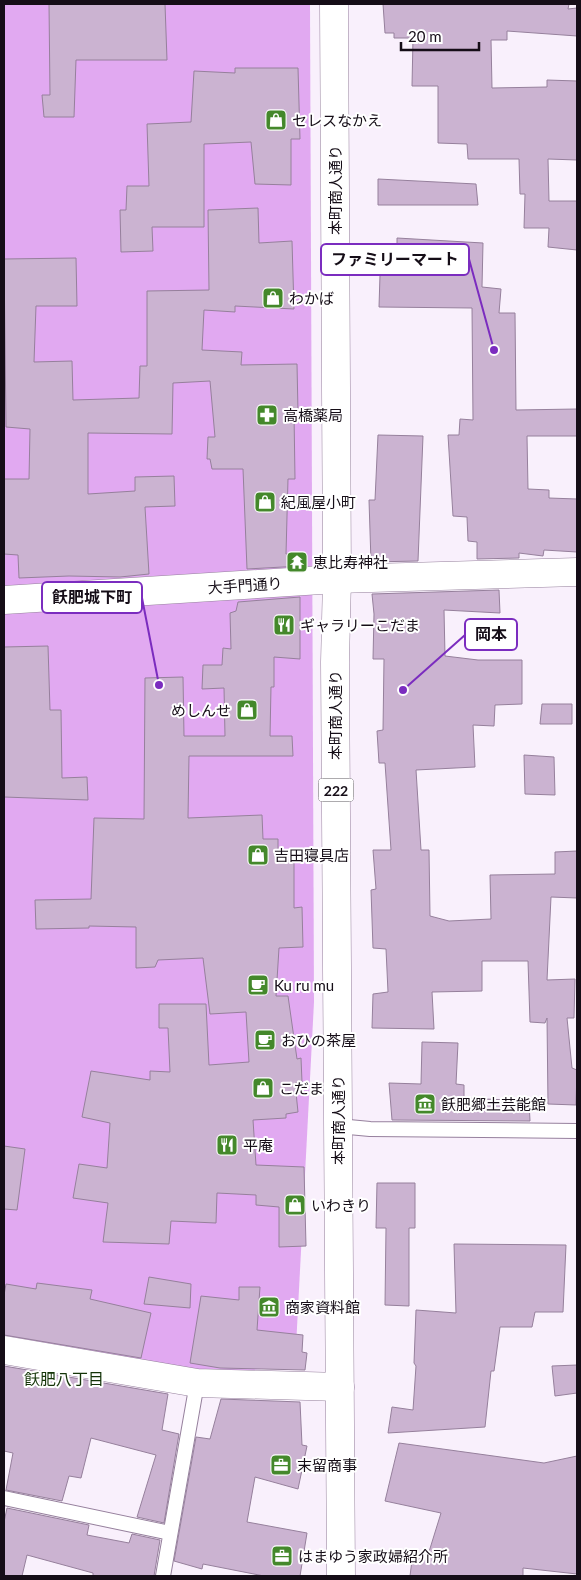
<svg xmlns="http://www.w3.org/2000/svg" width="581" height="1580" font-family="Lato,'Noto Sans JP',sans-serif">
<rect width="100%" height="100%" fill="#f9f0fc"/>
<path fill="#e1a9f1" d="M 4,4 L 310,4 L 314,1002 L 295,1366 L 168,1378 L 4,1352 Z"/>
<path fill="#cbb3d1" stroke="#96809c" d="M 49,4 L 165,4 L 167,60 L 76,60 L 74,117 L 44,117 L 42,95 L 50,95 Z
M 383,4 L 569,4 L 568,9 L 577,8 L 577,36 L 507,31 L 507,40 L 491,40 L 492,88 L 547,87 L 547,80 L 577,81 L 577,160 L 548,159 L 549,201 L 577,201 L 577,250 L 548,247 L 549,228 L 524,228 L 525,194 L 520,194 L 519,159 L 468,159 L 467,144 L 438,143 L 438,86 L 412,86 L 413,38 L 394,38 L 394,33 L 385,33 Z
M 235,68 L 298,68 L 300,139 L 291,139 L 291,185 L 255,184 L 251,142 L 204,144 L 204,227 L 152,227 L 153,251 L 121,252 L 120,210 L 126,210 L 127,186 L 149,186 L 147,124 L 191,122 L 194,71 L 235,73 Z
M 378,179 L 476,184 L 478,205 L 378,205 Z
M 258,208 L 259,243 L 292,241 L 294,309 L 235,306 L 235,312 L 204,310 L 202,350 L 242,352 L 241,365 L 297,364 L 298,412 L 294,413 L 295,479 L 288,479 L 286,554 L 301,554 L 301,566 L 247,569 L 243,469 L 212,469 L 210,459 L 207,459 L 208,437 L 215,437 L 210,381 L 173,383 L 172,434 L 88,433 L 88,494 L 135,491 L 135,477 L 174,476 L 175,506 L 145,507 L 149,574 L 120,577 L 69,576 L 19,578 L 18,555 L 4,554 L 4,479 L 29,479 L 30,429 L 6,427 L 4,259 L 76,258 L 77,306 L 36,306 L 34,362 L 72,361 L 73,400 L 139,398 L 140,366 L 147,366 L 147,291 L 209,290 L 208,210 Z
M 397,238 L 483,243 L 482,287 L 501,289 L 499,313 L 515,313 L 516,410 L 577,409 L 577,436 L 527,436 L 528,489 L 549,490 L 549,498 L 577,499 L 577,552 L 544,550 L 543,556 L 519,553 L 519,558 L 477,559 L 477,542 L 468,541 L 467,517 L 453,516 L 448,435 L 459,435 L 460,419 L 473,420 L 472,308 L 379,307 L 380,275 L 369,275 L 369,247 L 397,247 Z
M 378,435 L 423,436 L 418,561 L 371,562 L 369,500 L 375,500 Z
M 499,590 L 500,613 L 444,610 L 445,656 L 478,660 L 522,660 L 522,704 L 495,705 L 494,726 L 473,725 L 475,767 L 416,770 L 421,850 L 429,850 L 430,916 L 449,921 L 491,919 L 490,875 L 555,874 L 555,852 L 577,851 L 577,898 L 551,897 L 547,980 L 575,979 L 574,1018 L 567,1018 L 572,1068 L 577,1070 L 576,1105 L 548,1104 L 547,1018 L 545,1023 L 530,1022 L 528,961 L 482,961 L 482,991 L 432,992 L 434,1029 L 372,1028 L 373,994 L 388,992 L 386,949 L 373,948 L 371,890 L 376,889 L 373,850 L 391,850 L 385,763 L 379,763 L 377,731 L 383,730 L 384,659 L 373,659 L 374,614 L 372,594 Z
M 300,597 L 300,659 L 274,657 L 274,687 L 271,687 L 270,736 L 292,736 L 293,756 L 189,756 L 188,818 L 262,815 L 263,839 L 278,839 L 278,859 L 294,862 L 294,908 L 302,907 L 303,947 L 279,948 L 276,996 L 288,996 L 297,1059 L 301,1058 L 302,1082 L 295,1083 L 298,1112 L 286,1114 L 286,1118 L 253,1120 L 256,1165 L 304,1167 L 306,1246 L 279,1247 L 279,1207 L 256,1205 L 256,1195 L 217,1193 L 216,1223 L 171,1221 L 169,1244 L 103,1242 L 108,1203 L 73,1198 L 79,1164 L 107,1168 L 110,1123 L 82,1117 L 91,1071 L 150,1080 L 150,1071 L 170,1072 L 168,1028 L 159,1028 L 159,1004 L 206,1004 L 209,1065 L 249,1062 L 246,1012 L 210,1014 L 203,958 L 158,960 L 155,967 L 136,968 L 136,927 L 89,926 L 89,928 L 36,929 L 35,900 L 91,899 L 94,818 L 144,819 L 145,678 L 183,677 L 184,736 L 225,736 L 224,688 L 202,689 L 203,665 L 222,665 L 223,648 L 231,649 L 230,613 L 236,611 L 238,602 Z
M 48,646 L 50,710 L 61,710 L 62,778 L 87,777 L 88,800 L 4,797 L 4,647 Z
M 542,704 L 572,704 L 572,724 L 540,724 Z
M 524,755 L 554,757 L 555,795 L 525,794 Z
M 422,1042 L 458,1043 L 456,1084 L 464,1085 L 464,1098 L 529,1101 L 530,1121 L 392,1120 L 389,1083 L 421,1084 Z
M 4,1146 L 25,1149 L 17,1210 L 4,1209 Z
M 377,1183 L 415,1183 L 415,1228 L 409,1228 L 409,1306 L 385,1305 L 386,1228 L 376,1228 Z
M 454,1244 L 566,1245 L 563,1312 L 535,1312 L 532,1327 L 500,1327 L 494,1371 L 491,1371 L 485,1427 L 388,1433 L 392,1407 L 413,1410 L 416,1366 L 414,1363 L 416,1310 L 456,1313 Z
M 149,1277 L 191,1284 L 190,1308 L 144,1304 Z
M 37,1283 L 92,1290 L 90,1299 L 151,1313 L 141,1358 L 4,1335 L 4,1295 L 6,1284 L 36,1289 Z
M 239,1287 L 260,1287 L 257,1330 L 303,1335 L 302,1352 L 307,1353 L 305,1370 L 220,1368 L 190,1363 L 201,1296 L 239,1300 Z
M 577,1365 L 577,1393 L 555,1396 L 552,1366 Z
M 4,1366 L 168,1394 L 162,1430 L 179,1434 L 164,1523 L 137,1517 L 156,1455 L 91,1438 L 81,1478 L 69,1476 L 62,1501 L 6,1490 L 13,1453 L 4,1451 Z
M 221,1399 L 300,1402 L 302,1445 L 307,1446 L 298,1489 L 255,1477 L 247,1522 L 307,1533 L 300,1576 L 264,1576 L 203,1564 L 202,1569 L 174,1561 L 196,1437 L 210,1439 Z
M 399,1443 L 544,1463 L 577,1456 L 577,1574 L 523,1568 L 523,1576 L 410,1576 L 413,1552 L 428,1555 L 441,1513 L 385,1501 Z
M 7,1508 L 89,1525 L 87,1535 L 129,1543 L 132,1534 L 160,1540 L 154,1576 L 93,1576 L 93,1573 L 27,1555 L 22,1576 L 4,1576 L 4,1522 Z"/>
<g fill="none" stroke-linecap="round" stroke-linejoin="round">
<g stroke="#96809d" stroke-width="16">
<path id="service" d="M 338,1126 L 370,1129 L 577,1131
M 4,1498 L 170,1533
M 163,1576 L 197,1383"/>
</g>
<g stroke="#96809d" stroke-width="29">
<path id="minor" d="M 4,600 L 337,579 L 577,572
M 4,1350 L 197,1383 L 340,1387"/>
</g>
<g stroke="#96809d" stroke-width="29">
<path id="trunk" d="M 334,4 L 337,579 L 335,662 L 341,1576"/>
</g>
<use href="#service" stroke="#fff" stroke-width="14"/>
<use href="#minor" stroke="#fff" stroke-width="28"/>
<use href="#trunk" stroke="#fff" stroke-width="28"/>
</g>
<defs>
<g id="shop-square" transform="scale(1.125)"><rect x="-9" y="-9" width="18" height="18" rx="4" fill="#44882b" stroke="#fff"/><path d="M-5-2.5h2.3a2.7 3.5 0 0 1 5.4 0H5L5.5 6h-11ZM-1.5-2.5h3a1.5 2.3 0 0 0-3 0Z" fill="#fff"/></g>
<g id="pharmacy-square" transform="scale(1.125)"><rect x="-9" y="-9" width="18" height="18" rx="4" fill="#44882b" stroke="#fff"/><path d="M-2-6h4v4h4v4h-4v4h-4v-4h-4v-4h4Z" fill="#fff"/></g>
<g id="temple-square" transform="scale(1.125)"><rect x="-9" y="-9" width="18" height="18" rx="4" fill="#44882b" stroke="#fff"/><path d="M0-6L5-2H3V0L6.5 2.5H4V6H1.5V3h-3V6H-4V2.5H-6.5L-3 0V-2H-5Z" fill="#fff"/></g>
<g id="restaurant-square" transform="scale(1.125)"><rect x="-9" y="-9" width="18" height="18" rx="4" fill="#44882b" stroke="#fff"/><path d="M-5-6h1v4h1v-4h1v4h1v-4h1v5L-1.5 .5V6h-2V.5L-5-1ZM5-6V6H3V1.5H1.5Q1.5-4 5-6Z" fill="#fff"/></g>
<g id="cafe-square" transform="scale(1.125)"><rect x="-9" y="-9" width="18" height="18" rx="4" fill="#44882b" stroke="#fff"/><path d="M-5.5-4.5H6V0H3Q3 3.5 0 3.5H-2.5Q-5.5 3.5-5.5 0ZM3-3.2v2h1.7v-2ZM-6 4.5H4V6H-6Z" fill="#fff"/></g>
<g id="museum-square" transform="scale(1.125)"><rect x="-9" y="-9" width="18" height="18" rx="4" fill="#44882b" stroke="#fff"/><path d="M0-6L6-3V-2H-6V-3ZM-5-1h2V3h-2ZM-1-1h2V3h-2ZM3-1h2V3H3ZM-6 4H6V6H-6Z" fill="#fff"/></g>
<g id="office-square" transform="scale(1.125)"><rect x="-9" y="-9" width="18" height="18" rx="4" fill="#44882b" stroke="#fff"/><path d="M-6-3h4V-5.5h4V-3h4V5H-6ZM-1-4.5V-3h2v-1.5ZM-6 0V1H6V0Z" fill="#fff"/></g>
</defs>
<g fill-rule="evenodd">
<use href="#shop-square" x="276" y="120"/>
<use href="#shop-square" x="273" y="298"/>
<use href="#pharmacy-square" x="267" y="415"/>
<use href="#shop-square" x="265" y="502"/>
<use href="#temple-square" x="297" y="562"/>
<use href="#restaurant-square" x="284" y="625"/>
<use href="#shop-square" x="247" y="710"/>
<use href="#shop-square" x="258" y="855"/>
<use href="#cafe-square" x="258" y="985"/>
<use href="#cafe-square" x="265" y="1040"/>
<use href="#shop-square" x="263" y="1088"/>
<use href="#museum-square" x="425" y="1104"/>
<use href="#restaurant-square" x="227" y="1145"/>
<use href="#shop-square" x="295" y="1205"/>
<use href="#museum-square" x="269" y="1307"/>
<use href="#office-square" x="281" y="1465"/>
<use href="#office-square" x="282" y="1556"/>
</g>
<g text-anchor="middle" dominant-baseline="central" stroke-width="4" stroke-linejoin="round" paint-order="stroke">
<rect fill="#fff" stroke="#5b565d" stroke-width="1" x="318.5" y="778.5" width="35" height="23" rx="4"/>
<g font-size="14" font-weight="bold" fill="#150d17">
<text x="336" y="790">222</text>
</g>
<g font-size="15" fill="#150d17" stroke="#fff" text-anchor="start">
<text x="292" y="120">セレスなかえ</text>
<text x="289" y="298">わかば</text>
<text x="283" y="415">高橋薬局</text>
<text x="281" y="502">紀風屋小町</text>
<text x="313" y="562">恵比寿神社</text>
<text x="300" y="625">ギャラリーこだま</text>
<text x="231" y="710" text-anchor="end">めしんせ</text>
<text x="274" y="855">吉田寝具店</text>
<text x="274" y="985">Ku ru mu</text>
<text x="281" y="1040">おひの茶屋</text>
<text x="279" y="1088">こだま</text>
<text x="441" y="1104">飫肥郷土芸能館</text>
<text x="243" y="1145">平庵</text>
<text x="311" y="1205">いわきり</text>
<text x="285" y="1307">商家資料館</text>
<text x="297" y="1465">末留商事</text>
<text x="298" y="1556">はまゆう家政婦紹介所</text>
</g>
<g font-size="15" fill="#150d17" stroke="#fff">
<text transform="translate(335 190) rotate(-90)">本町商人通り</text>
<text transform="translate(245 585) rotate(-4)">大手門通り</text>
<text transform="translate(335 715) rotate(-90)">本町商人通り</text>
<text transform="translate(338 1120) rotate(-90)">本町商人通り</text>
</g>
<g font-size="16" fill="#143408" stroke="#fff">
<text x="64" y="1378">飫肥八丁目</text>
</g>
</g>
<path fill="none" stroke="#7b2cbf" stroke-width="2" d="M494 350L469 259M159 685L142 598M403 690L465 635"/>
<g fill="#7b2cbf" stroke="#fff" stroke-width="2">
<circle cx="494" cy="350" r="5"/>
<circle cx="159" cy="685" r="5"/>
<circle cx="403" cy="690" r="5"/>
</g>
<g fill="#fff" stroke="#7b2cbf" stroke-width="2">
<rect x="321" y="244" width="148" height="31" rx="5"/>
<rect x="42" y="582" width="100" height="31" rx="5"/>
<rect x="465" y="619" width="52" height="31" rx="5"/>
</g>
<g font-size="16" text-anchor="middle" font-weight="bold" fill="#150d17">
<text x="395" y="265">ファミリーマート</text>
<text x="92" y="603">飫肥城下町</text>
<text x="491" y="640">岡本</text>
</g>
<rect width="581" height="1580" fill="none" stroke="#150d17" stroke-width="10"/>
<path d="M401 42v8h78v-8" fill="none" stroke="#150d17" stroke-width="2.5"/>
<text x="408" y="42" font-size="15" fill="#150d17" stroke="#ffffff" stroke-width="4" paint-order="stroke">20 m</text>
</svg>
